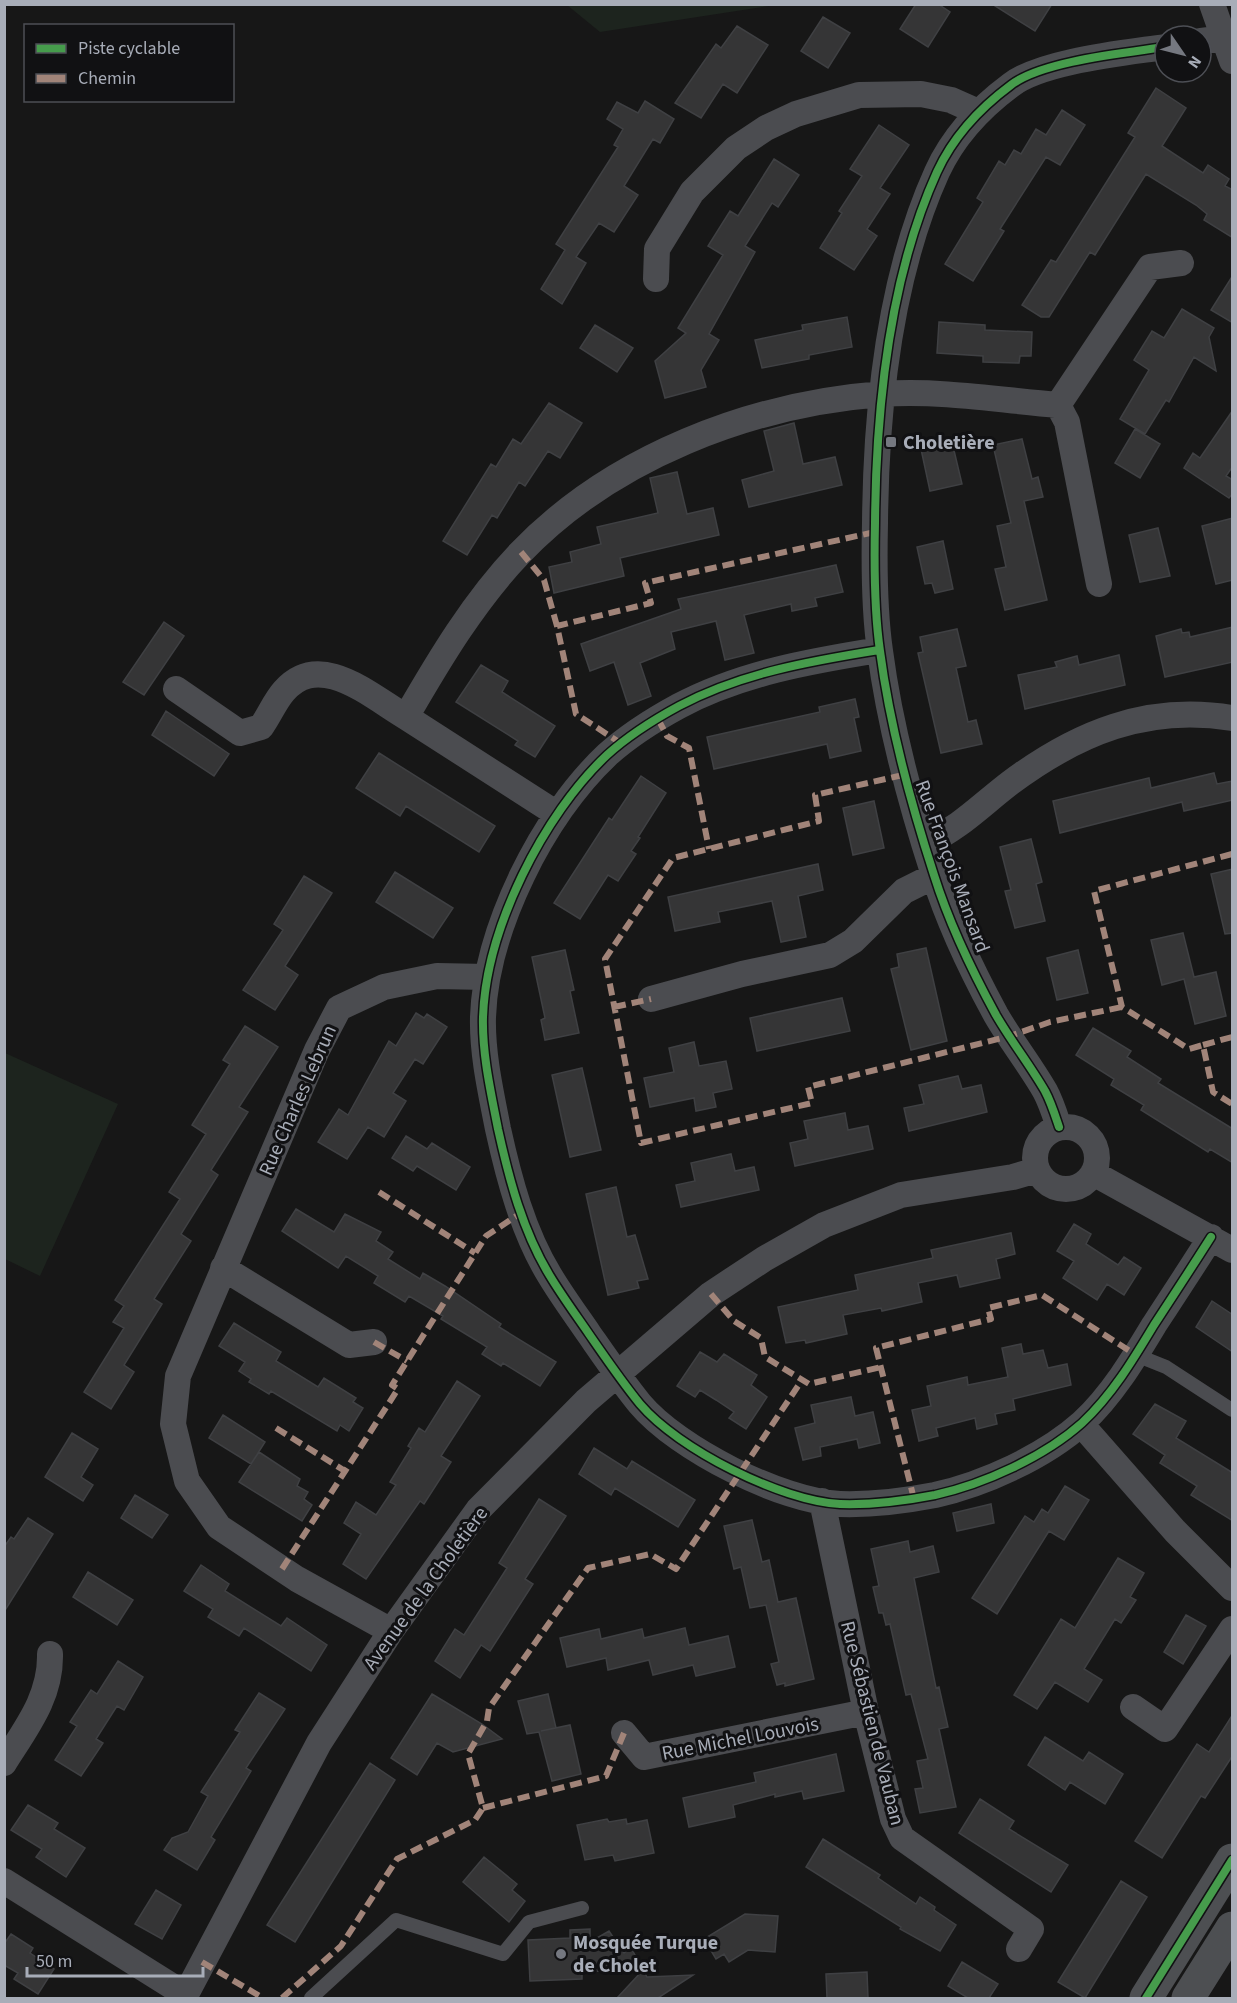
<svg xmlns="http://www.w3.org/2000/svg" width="1237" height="2003" font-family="'Source Sans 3',sans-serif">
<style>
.grass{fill:#1d241e}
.building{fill:#353536;stroke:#3f4043;stroke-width:1.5}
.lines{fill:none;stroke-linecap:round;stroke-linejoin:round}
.service{stroke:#4b4c50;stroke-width:14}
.minor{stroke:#4b4c50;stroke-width:26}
.primary{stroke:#4d4f52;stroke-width:33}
.quiet{stroke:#a18479;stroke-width:6;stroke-dasharray:12 6;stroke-linecap:butt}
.cycleway-casing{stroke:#111113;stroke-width:11}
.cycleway{stroke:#469c4c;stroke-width:8}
.poi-dot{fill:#757880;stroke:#111113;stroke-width:2}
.labels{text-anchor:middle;stroke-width:6;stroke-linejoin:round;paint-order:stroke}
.poi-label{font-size:20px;font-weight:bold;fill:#a8adb8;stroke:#111113;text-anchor:start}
.street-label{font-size:20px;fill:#a8adb8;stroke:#111113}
</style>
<rect width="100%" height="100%" fill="#171717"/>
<!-- grass -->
<path class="grass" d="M567,5H775L600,32Z
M5,1053L118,1104L40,1276L5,1259Z"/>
<!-- building -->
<path class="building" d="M916,4H938L950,12L928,47L900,29Z
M992,4H1052L1035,31Z
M823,17L850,33L828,68L801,51Z
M737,26L768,45L737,93L723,84L701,118L675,103L716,44L721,48Z
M1156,88L1186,108L1162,146L1203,173L1208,165L1229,179L1225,186L1233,190V238L1204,220L1207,214L1196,205L1146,174L1095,255L1090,252L1049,317H1041L1022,305L1051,260L1056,262L1135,137L1128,133Z
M645,101L674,119L660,143L653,139L624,186L638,195L614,232L599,223L576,257L586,263L562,304L541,289L565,250L556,244L618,147L614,145L623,129L607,119L617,102L638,113Z
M1062,110L1085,125L1060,165L1046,157L1000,229L1004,231L973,281L945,264L983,202L977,198L999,161L1005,165L1014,150L1021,154L1036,129L1046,135Z
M879,125L909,145L880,188L890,194L867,229L877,236L854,270L820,248L842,213L839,211L862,176L850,169Z
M774,159L799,175L778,207L772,203L745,246L755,252L709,334L719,340L701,370L706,387L665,398L655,361L686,333L678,328L723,255L708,246L730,211L738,216Z
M1233,275V323L1211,310Z
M1182,309L1214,328L1209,337L1216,371L1194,357L1169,402L1166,400L1145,434L1120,419L1149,370L1134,360L1152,331L1164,338Z
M847,317L852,347L809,355V359L762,368L755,340L803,330L802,325Z
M939,322L985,325V330L1032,332L1031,356H1020L1019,363L983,362V356L937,353Z
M595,325L633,348L617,372L580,348Z
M549,403L582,423L560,458L548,451L525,486L519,482L497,518L492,515L467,555L443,541L491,464L496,467L513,439L521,444Z
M1233,410V466L1226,476L1233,480V493L1229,498L1184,468L1193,453L1200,458Z
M794,423L803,464L835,457L842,485L749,507L742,480L774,471L764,431Z
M1135,429L1160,444L1140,478L1115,463Z
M1022,439L1032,479L1038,477L1043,497L1024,501L1047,600L1005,610L995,569L1006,567L997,526L1011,523L993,445Z
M952,442L962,484L930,491L921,449Z
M677,472L687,514L713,508L719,535L620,558L624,576L554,593L549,567L572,562L570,552L601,544L597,527L658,513L650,478Z
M1233,518V580L1216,584L1202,526Z
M1158,528L1170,576L1140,582L1129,535Z
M943,541L953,589L935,593L932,583L925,584L917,547Z
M836,565L843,592L815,598L817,606L792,611L791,604L744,615L754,653L725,660L716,621L671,632L675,649L640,663L651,696L628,705L614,662L590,671L581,644L681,609L678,599Z
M164,622L184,636L144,695L123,682Z
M1233,627V662L1165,677L1156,636L1181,629L1182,633L1189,632L1190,637Z
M957,629L966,666L956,668L968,722L976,720L982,744L941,753L918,653L923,652L920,637Z
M1119,655L1125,685L1025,709L1018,675L1057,667L1055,662L1077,656L1079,665Z
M481,665L508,681L502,692L555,726L535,757L515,745L518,741L456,702Z
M855,699L859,717L854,718L861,751L830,758L827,744L714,769L707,737L820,712L819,707Z
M166,711L229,754L214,776L152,735Z
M379,753L495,826L479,852L406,806L400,816L356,788Z
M1214,773L1217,784L1233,781V800L1184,811L1182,802L1060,833L1053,801L1149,778L1151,788Z
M641,776L666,793L638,837L640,838L631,851L636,854L618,881L608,875L580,919L554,903L609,818L612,820Z
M874,801L884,848L853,855L843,808Z
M1031,839L1042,882L1036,884L1045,921L1015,928L1005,891L1011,890L1000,847Z
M818,864L823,890L798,896L806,937L781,942L772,901L718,912L720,922L675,931L668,897Z
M1233,869V933L1225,934L1211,874Z
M395,872L453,908L433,938L376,902Z
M304,876L332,893L285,966L298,975L275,1010L243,990L283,930L274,924Z
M1183,933L1194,977L1216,972L1226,1016L1195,1024L1184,979L1162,985L1151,940Z
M926,948L947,1041L911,1050L891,969L899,967L897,954Z
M565,950L574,990L570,991L579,1033L545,1040L541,1020L545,1018L532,957Z
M1078,950L1088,993L1057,1000L1047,958Z
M842,998L850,1031L757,1051L750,1018Z
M416,1013L424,1018L427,1014L447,1027L423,1064L415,1059L393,1093L406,1101L384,1137L368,1127L347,1159L318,1142L339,1109L348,1115L389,1041L396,1046Z
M245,1026L278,1047L239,1107L248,1112L211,1170L218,1175L181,1234L191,1241L154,1299L162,1304L124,1365L134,1372L111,1409L84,1392L124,1328L113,1322L124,1306L115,1300L180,1199L169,1192L206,1134L192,1125L230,1064L223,1060Z
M1093,1028L1131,1051L1127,1057L1161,1079L1158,1083L1233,1129V1163L1210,1149L1208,1152L1141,1110L1144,1105L1111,1085L1114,1079L1076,1055Z
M694,1042L699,1066L726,1061L732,1089L713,1093L716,1107L696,1111L694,1098L650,1107L644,1078L674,1072L669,1048Z
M582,1068L601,1150L570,1157L552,1075Z
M958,1076L962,1089L981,1085L987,1112L909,1131L904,1108L924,1104L919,1085Z
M845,1113L848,1130L868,1126L873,1149L795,1166L790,1143L808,1139L804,1121Z
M406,1136L427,1149L432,1143L470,1167L456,1190L417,1166L413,1171L392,1158Z
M731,1154L735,1171L754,1167L759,1190L681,1207L676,1185L695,1181L691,1163Z
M616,1187L627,1237L635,1235L648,1279L637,1281L639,1288L608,1295L586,1194Z
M296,1209L334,1232L345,1214L381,1232L376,1241L393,1252L388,1259L420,1279L423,1273L445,1286L501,1324L499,1327L556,1362L540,1386L503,1363L501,1366L482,1354L487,1347L441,1319L443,1316L409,1296L405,1302L374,1283L378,1276L346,1256L338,1268L282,1231Z
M1074,1224L1091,1234L1086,1244L1118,1265L1124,1257L1141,1268L1124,1295L1107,1284L1097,1300L1063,1278L1074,1261L1057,1251Z
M1011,1233L1015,1254L996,1259L1000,1278L960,1287L957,1275L918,1283L922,1302L882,1311L881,1308L843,1315L847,1334L806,1343L805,1340L786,1343L778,1307L858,1290L855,1275L933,1258L931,1250Z
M1212,1301L1233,1315V1352L1196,1327Z
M234,1323L281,1352L276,1361L318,1387L324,1378L356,1398L353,1402L363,1408L349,1431L340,1425L337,1431L271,1391L269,1394L249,1382L251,1379L239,1371L245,1362L219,1346Z
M1021,1344L1023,1354L1043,1350L1048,1368L1067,1364L1071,1385L1013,1399L1015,1410L995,1414L997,1424L977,1429L975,1418L936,1428L938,1436L919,1441L912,1410L931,1406L927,1386L967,1377L968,1385L1008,1377L1002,1348Z
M700,1352L717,1362L724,1354L757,1375L751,1385L767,1397L746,1429L729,1418L734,1412L716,1400L700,1390L695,1397L677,1386Z
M457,1381L480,1396L441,1456L451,1462L424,1504L420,1501L366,1579L343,1564L361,1534L344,1523L356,1502L376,1515L396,1485L390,1482L411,1448L408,1446L419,1428L425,1432Z
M851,1397L855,1416L873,1412L880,1443L859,1448L857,1439L820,1447L821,1456L803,1460L795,1428L815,1423L811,1405Z
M1155,1404L1186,1421L1176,1438L1233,1473V1521L1191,1495L1197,1486L1160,1463L1165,1455L1133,1434Z
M223,1415L265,1442L251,1464L209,1438Z
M72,1433L98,1449L81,1477L93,1485L83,1501L45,1477Z
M594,1448L627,1469L632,1461L695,1500L678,1527L615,1488L611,1495L579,1474Z
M259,1452L300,1479L297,1486L308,1492L304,1499L312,1505L302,1521L239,1482Z
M1065,1486L1089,1500L1064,1540L1049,1531L997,1614L972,1598L1025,1516L1034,1522L1042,1509L1048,1513Z
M135,1495L168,1515L152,1538L121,1518Z
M539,1499L566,1516L525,1579L533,1584L490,1651L481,1645L460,1678L435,1661L455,1629L464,1635L507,1568L499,1563Z
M991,1504L994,1523L957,1531L953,1513Z
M28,1518L53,1534L4,1612V1547L11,1537L14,1539Z
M752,1520L762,1562L769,1560L778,1602L796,1598L814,1679L785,1686V1683L777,1685L771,1664L779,1662L766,1605L750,1608L741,1567L734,1569L724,1526Z
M908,1541L910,1552L933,1546L939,1572L914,1578L936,1688L939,1687L948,1727L939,1729L956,1807L920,1813L915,1789L923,1788L917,1761L928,1759L911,1694L906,1695L890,1624L886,1625L883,1613H879L873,1587L879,1586L871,1549Z
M1118,1558L1144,1573L1130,1597L1136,1600L1121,1623L1115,1619L1084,1669L1102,1680L1088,1702L1055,1682L1037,1709L1014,1695L1061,1619L1075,1628Z
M201,1565L229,1584L225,1591L281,1626L287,1618L327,1645L311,1671L244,1628L239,1636L208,1617L213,1609L184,1591Z
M88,1572L133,1600L117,1625L73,1597Z
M1186,1615L1206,1626L1183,1664L1164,1652Z
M685,1628L689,1645L728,1636L735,1667L696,1676L693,1665L653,1675L649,1660L608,1670L606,1658L567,1667L560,1638L599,1629L601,1639L642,1629L644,1638Z
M118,1661L143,1677L124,1710L117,1706L96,1739L103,1743L81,1776L55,1760L77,1726L70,1722L91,1690L97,1694Z
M259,1693L285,1709L246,1768L251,1771L211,1837L215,1840L197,1870L164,1850L172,1838L188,1832L208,1796L201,1792L240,1732L235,1730Z
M432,1694L482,1724L502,1739L453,1752L437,1743L417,1775L391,1758Z
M548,1694L556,1728L541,1731L570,1725L581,1774L552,1781L539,1732L527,1734L518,1701Z
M1233,1714V1755L1205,1798L1201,1796L1162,1858L1135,1841L1197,1744L1209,1752Z
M1045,1737L1083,1761L1089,1752L1123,1774L1105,1804L1070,1782L1065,1790L1028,1765Z
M836,1754L844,1791L804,1799L802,1791L775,1797V1794L733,1805L735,1817L689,1827L683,1798L756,1782L754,1773Z
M370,1763L395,1780L295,1942L267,1925Z
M980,1799L1014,1821L1009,1829L1068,1865L1051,1892L959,1833Z
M28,1805L58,1823L54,1829L85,1848L66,1877L36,1857L42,1849L11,1830Z
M607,1819L609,1822L626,1819L627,1824L647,1820L654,1853L615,1861L613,1855L585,1860L577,1825Z
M823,1839L880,1875L878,1878L916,1904L920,1897L935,1907L934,1910L956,1925L940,1951L900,1929L901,1927L806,1867Z
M484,1857L517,1884L512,1890L525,1901L509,1922L463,1882Z
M1121,1881L1147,1897L1085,1998L1058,1982Z
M156,1890L181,1905L162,1939L135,1924Z
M745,1914L778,1916L775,1952L748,1950L729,1962L724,1954L716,1959L704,1939Z
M590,1929V1942L609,1931L624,1953L631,1948L643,1969L582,1972V1979L530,1981L528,1940L570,1938V1930Z
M11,1934L33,1948L30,1953L54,1969L38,1994L14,1979L18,1973L4,1965V1944Z
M962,1962L998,1984L989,1998H968L948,1986Z
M643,1970L647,1977L693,1975L658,1998H617Z
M867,1972L868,1998H827L826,1974Z"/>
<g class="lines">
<!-- service -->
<path class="service" d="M1136,1355L1166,1367L1232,1410
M311,1998L396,1920L503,1954L529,1922L582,1908"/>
<!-- minor -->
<path class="minor" d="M1212,4L1232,61
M1201,41L1225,38
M656,279L657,249L692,192L736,148L766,128L796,114L859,95L921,94L951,100L978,112
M1058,405L1067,422L1099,584
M879,650C811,661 741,673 679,706C655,719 628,736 607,755C543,815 486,929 483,1017C482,1054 491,1093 498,1129C509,1179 523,1232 550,1276C562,1296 576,1315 589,1334C605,1357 622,1382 640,1404C678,1449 781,1501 840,1504C871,1505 904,1501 935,1495C984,1484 1044,1457 1082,1423C1112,1395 1133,1360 1154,1325C1173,1296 1192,1267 1211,1237
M176,689L240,733L261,727C269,716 275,701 284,691C320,650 369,695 406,717
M557,814L406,717C439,660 474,601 520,553C612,457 751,404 882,394C940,390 1000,400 1058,405L1150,267L1181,263
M925,844C961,827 980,806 1010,783C1077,733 1147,704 1232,718
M651,999L742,974L830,955L853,941L904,891L934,876
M1035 1158a31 31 0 1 1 62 0a31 31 0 1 1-62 0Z
M1059,1127C1055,1115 1051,1102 1045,1091C1030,1065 1011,1041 996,1015C972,971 949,923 934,875C910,801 890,728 880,651C874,609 874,566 875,523C876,408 889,278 937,172C953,137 980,108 1011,85C1042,61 1125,53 1165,47
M1093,1173L1232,1250
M223,1268L349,1345L374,1342
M1081,1424L1175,1531L1232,1588
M822,1501L866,1712L893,1819L902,1838L1031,1929L1019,1949
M391,1631L297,1579L219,1527L187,1481L173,1424L178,1376L317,1050L339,1008L384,987L437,976L487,977
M1133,1707L1165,1729L1232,1629
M624,1733L644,1757L866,1712
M4,1763C26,1728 51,1697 50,1654
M4,1881L186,1995
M184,1998L319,1743L391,1631L478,1510L586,1401L711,1294L764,1259L824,1225L901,1195L1013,1177L1037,1170"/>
<!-- primary -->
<path class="primary" d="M1146,1998L1232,1860
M1188,1998L1232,1928"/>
<!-- quiet -->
<path class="quiet" d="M521,552L544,580L557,626
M658,719L667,736L689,748L709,849
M622,744L576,714L557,626L651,603L645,583L875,532
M903,775L815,795L819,821L673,858L605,959L641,1143L812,1103L808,1087L1010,1036L1050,1022L1122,1007
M1232,854L1094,891L1122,1007L1189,1049L1203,1045L1213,1092L1232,1104
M614,1007L651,999
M1203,1045L1232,1037
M379,1192L475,1253
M711,1294L734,1321L761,1338L765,1357L809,1384L881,1367
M374,1342L407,1361
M276,1428L345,1471
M914,1499L876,1348L991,1319L988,1308L1042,1295L1136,1355
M282,1569L398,1389L392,1385L486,1236L521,1213
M483,1808L606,1776L624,1733
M202,1962L263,1998
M282,1998L341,1946L397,1859L475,1820L483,1808L468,1754L487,1721L489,1708L588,1568L650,1554L676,1569L802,1380"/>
<defs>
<path id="cycleway" d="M879,650C811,661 741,673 679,706C655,719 628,736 607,755C543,815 486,929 483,1017C482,1054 491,1093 498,1129C509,1179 523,1232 550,1276C562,1296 576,1315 589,1334C605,1357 622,1382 640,1404C678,1449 781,1501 840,1504C871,1505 904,1501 935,1495C984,1484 1044,1457 1082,1423C1112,1395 1133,1360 1154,1325C1173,1296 1192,1267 1211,1237
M1059,1127C1055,1115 1051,1102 1045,1091C1030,1065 1011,1041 996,1015C972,971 949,923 934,875C910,801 890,728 880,651C874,609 874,566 875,523C876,408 889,278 937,172C953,137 980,108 1011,85C1042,61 1125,53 1165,47
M1146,1998L1232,1860"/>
</defs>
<!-- cycleway casing -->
<use href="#cycleway" class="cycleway-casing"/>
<!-- cycleway -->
<use href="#cycleway" class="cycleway"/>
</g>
<!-- markers -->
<g class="poi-dot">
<rect x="885" y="436" width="12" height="12" rx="3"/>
<circle cx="561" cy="1954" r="6"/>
</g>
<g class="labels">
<!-- poi labels -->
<g class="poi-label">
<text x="903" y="449">Choletière</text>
<text x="573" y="1949">Mosquée Turque<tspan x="573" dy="23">de Cholet</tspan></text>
</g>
<!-- street labels -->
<g class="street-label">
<text transform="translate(953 866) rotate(70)" y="7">Rue François Mansard</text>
<text transform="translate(297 1100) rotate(-66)" y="7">Rue Charles Lebrun</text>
<text transform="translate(425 1588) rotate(-54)" y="7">Avenue de la Choletière</text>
<text transform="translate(873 1723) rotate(76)" y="7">Rue Sébastien de Vauban</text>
<text transform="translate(740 1738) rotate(-11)" y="7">Rue Michel Louvois</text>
</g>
</g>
<!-- border -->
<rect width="1237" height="2003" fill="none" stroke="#a8adb8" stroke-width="12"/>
<!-- legend -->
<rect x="24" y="24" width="210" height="78" fill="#111113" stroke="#4d4f55" stroke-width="1.5"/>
<rect x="36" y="44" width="30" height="9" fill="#469c4c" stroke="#4d4f55" stroke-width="1.5"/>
<text x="78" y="54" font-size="18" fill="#a8adb8">Piste cyclable</text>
<rect x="36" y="74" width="30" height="9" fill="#a18479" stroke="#4d4f55" stroke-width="1.5"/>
<text x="78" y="84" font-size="18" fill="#a8adb8">Chemin</text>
<!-- north arrow -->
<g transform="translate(1183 54) rotate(125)"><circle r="28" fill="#111113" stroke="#4d4f55" stroke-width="1.5"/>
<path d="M0-4.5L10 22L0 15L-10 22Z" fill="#757880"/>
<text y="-9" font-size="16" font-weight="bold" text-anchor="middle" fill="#a8adb8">N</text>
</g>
<!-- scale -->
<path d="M27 1967v9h176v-9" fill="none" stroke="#a8adb8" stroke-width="3"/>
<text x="36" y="1967" font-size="18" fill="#a8adb8" stroke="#111113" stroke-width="4.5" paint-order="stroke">50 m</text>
</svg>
